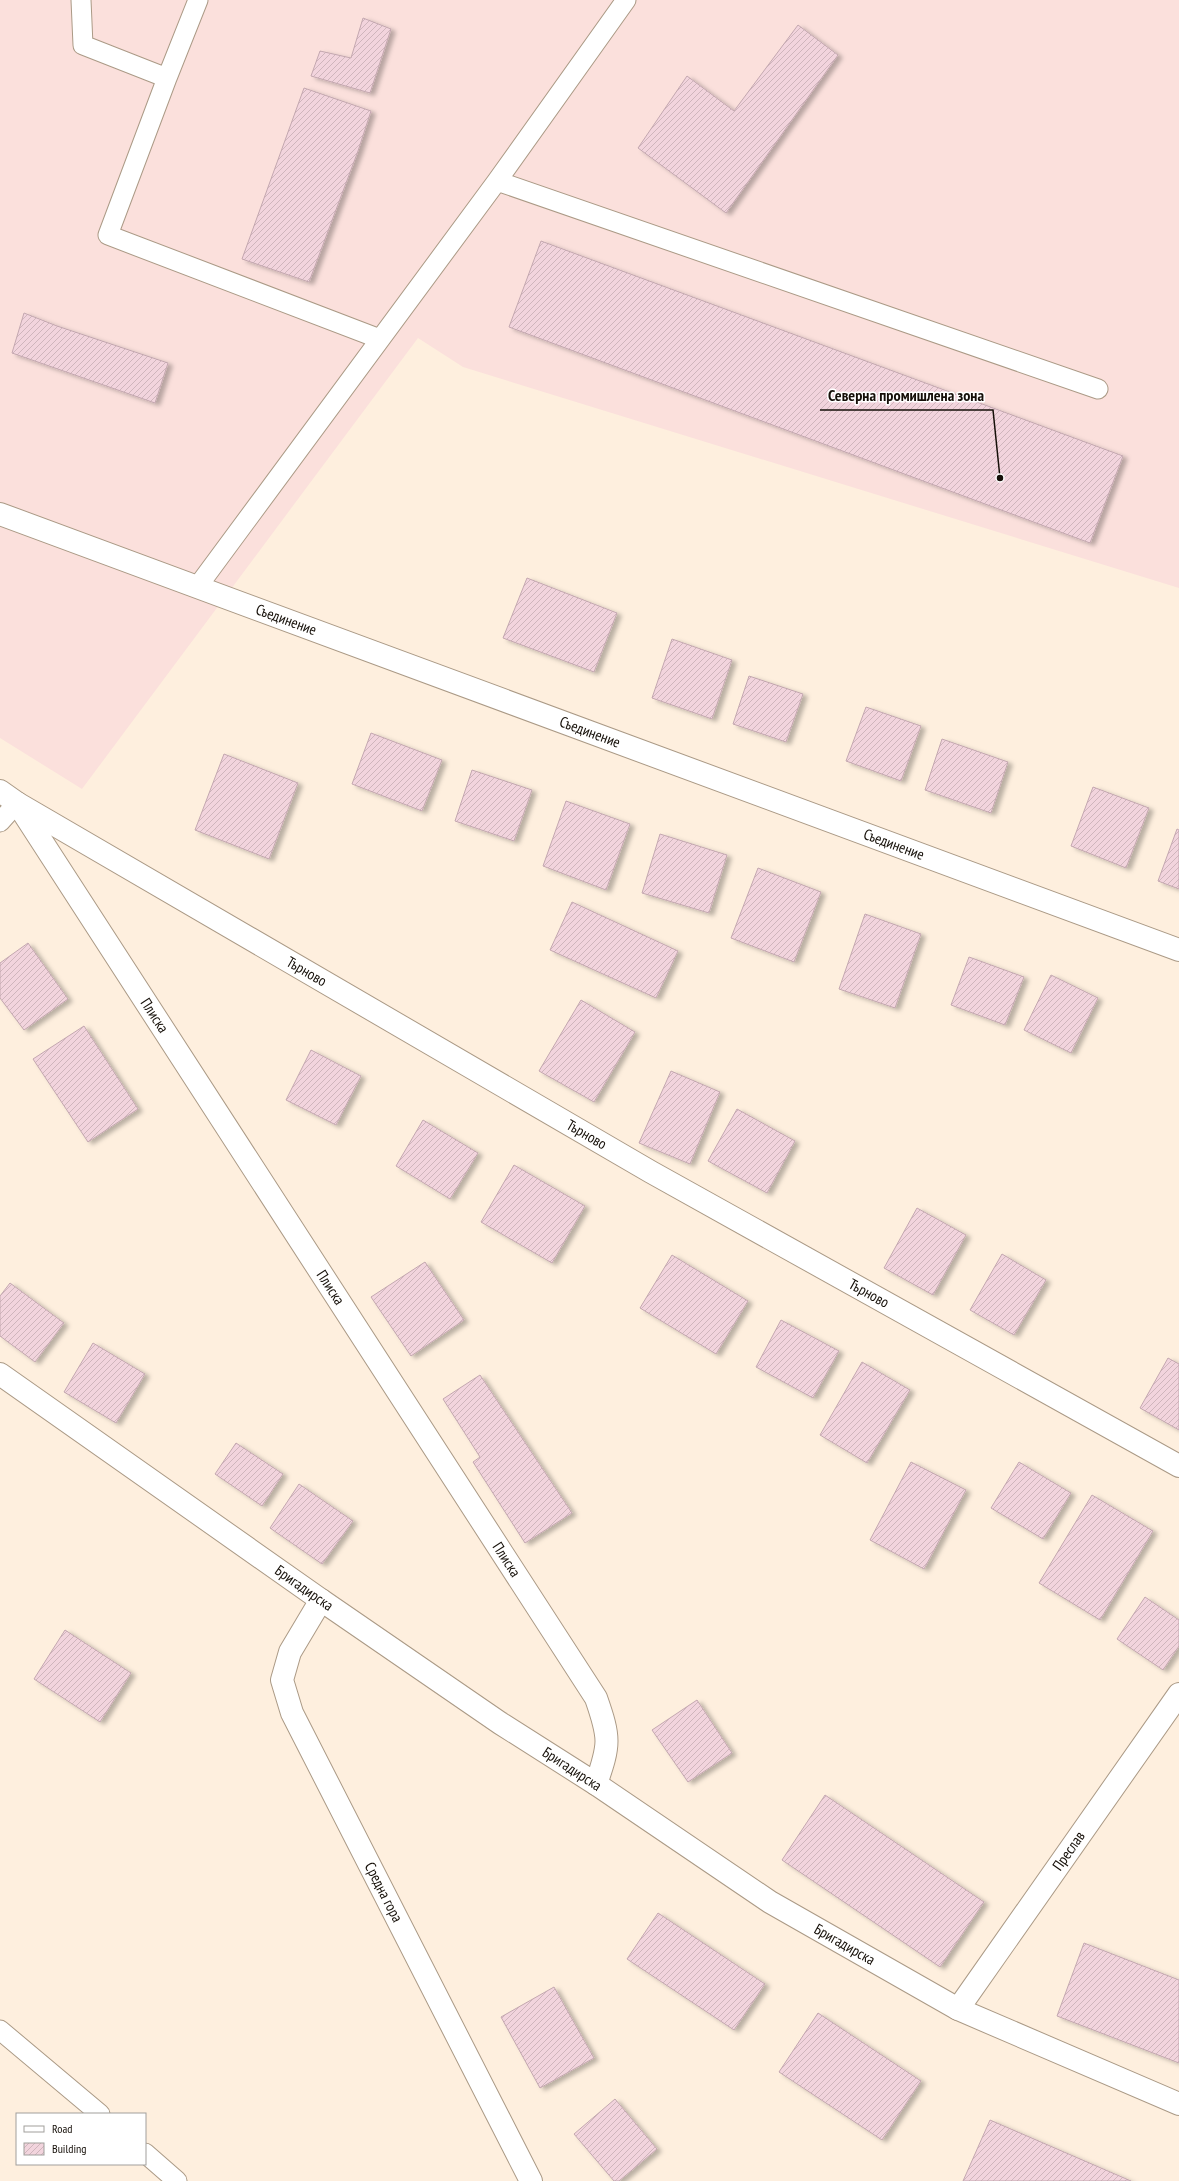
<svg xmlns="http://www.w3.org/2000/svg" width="1179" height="2181" font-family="'PT Sans Narrow',sans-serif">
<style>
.industrial{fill:#fbe0dc}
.building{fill:url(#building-hatch);stroke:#c3a7af;filter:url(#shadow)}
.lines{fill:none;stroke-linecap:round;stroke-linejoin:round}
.service-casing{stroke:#ab9a86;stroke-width:21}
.minor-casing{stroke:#ab9a86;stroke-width:24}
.tertiary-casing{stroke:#ab9a86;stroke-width:24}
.service{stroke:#fff;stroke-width:19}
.minor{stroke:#fff;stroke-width:22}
.tertiary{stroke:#fff;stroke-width:22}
.labels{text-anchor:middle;stroke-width:3;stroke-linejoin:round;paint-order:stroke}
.street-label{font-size:15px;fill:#150f08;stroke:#fff}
.leader{fill:none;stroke:#150f08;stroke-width:1.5}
.callout-dot{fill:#150f08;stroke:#fff;stroke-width:1.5}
.callout-label{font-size:16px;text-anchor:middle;font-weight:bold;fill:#150f08;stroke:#fff;stroke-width:3;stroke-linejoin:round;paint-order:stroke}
</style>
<defs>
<pattern id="building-hatch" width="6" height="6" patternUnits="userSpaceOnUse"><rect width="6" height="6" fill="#f2d4dd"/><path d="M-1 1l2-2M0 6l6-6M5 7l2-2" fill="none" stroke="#cfb5bc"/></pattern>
<filter id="shadow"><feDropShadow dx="4.5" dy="2.5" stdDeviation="2" flood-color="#0004"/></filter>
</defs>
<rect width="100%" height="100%" fill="#feefde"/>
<!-- industrial -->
<path class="industrial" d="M0,0H1179V588L463,367L418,338L82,789L0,738Z"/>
<!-- building -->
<path class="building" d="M363,18L391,29L370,93L311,76L320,51L351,58Z
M798,25L838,55L726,213L638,148L687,76L734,111Z
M304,88L371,111L358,151L309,282L242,259Z
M541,241L1123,456L1090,543L509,327Z
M24,313L57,326L168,363L155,403L12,353Z
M527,578L617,613L594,672L503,638Z
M672,639L732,660L712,719L652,698Z
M749,676L803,694L786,742L733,724Z
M866,707L921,726L901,781L846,761Z
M371,733L442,760L422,811L352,784Z
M942,739L1008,762L991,813L925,790Z
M224,754L298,783L269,859L195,830Z
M472,770L532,790L514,841L455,821Z
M1093,787L1149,808L1126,868L1071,846Z
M566,801L630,824L606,890L543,866Z
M1177,829L1179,830V889L1158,881Z
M660,834L727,855L709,913L642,893Z
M758,868L821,892L794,962L731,938Z
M572,902L678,951L656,998L550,950Z
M865,914L921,934L895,1008L839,989Z
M28,943L68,999L24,1030L0,998V963Z
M969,957L1024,977L1005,1025L951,1005Z
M1051,975L1098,998L1071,1053L1024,1030Z
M581,1000L635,1032L594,1102L539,1071Z
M84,1026L138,1109L88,1142L33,1059Z
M311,1050L361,1076L336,1125L286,1100Z
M671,1071L720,1092L690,1164L639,1143Z
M737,1109L795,1141L767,1193L708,1161Z
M423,1120L478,1153L450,1199L396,1166Z
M514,1165L585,1206L552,1263L481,1222Z
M917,1208L966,1235L933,1295L884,1268Z
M1002,1254L1046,1280L1014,1335L970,1310Z
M672,1255L748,1301L716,1354L640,1308Z
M425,1262L464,1320L411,1356L371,1297Z
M10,1283L64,1323L35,1362L0,1336V1296Z
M781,1320L839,1351L813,1398L756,1367Z
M93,1343L145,1374L116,1423L64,1392Z
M1168,1358L1179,1364V1430L1140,1408Z
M862,1362L910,1390L867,1463L820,1435Z
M480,1375L572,1513L525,1543L473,1462L480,1457L443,1399Z
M236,1443L283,1474L262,1506L215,1474Z
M911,1462L966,1490L924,1569L870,1540Z
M1019,1462L1071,1493L1043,1539L991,1508Z
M299,1484L353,1521L322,1564L270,1528Z
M1092,1495L1153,1531L1100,1620L1039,1583Z
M1145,1597L1179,1620V1646L1163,1670L1117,1639Z
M65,1630L131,1673L100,1722L34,1679Z
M697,1700L732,1753L688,1782L652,1730Z
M825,1795L984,1902L940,1967L782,1860Z
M658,1913L765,1984L734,2030L627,1959Z
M1084,1943L1179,1980V2063L1057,2016Z
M554,1987L594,2058L540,2088L501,2017Z
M818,2013L921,2081L882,2140L779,2072Z
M615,2099L657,2149L619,2181H614L574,2134Z
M990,2120L1131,2181H963Z"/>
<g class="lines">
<defs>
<path id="service" d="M81,0L83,45L167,78L108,235L380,339
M167,78L198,0
M497,181L1098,389
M198,586L497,181L626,0
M0,822L17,803
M0,2030L100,2114
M145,2153L177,2181"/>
<g id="minor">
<path id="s1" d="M17,803L651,1172L1179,1466"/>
<path d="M0,1374L321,1600"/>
<path id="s2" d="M596,1784L770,1902L958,2009L1179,2104"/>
<path id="s3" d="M958,2009L1179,1694"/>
</g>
<g id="tertiary">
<path id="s4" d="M0,514L1179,950"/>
<path id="s5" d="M0,791L17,803L596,1698C610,1738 610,1744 596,1784L500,1723L321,1600L290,1652L282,1680L292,1713L531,2181"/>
</g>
</defs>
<!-- service casing -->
<use href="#service" class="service-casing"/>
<!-- minor casing -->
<use href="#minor" class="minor-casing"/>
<!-- tertiary casing -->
<use href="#tertiary" class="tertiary-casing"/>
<!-- service -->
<use href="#service" class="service"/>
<!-- minor -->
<use href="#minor" class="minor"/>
<!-- tertiary -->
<use href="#tertiary" class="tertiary"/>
</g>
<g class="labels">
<!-- street labels -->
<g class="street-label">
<text dy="5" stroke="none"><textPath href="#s4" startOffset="305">Съединение</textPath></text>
<text dy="5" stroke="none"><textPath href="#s4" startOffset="629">Съединение</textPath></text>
<text dy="5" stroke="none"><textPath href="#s4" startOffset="953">Съединение</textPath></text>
<text dy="5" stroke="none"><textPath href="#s1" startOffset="335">Търново</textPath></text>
<text dy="5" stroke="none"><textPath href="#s5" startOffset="274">Плиска</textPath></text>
<text dy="5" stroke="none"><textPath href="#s1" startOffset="659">Търново</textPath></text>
<text dy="5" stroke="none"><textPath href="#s5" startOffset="598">Плиска</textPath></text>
<text dy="5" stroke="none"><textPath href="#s1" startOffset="983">Търново</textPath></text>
<text dy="5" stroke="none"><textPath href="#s5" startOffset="922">Плиска</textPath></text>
<text transform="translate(304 1588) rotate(35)" y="5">Бригадирска</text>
<text transform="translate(572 1769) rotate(33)" y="5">Бригадирска</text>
<text dy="5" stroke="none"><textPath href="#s3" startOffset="193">Преслав</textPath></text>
<text dy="5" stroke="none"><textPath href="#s5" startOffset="1832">Средна гора</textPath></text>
<text dy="5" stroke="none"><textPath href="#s2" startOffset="296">Бригадирска</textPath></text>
</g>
</g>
<!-- callouts -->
<path class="leader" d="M1000 478L993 410H820"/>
<circle class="callout-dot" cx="1000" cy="478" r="4"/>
<g class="callout-label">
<text x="906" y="401">Северна промишлена зона</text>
</g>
<!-- legend -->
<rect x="16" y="2113" width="130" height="52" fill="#ffffff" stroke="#a19f9c"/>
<rect x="24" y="2126" width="20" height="6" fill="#ffffff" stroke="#a19f9c"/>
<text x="52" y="2133" font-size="12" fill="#150f08">Road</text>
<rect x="24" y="2143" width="20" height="12" fill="url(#building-hatch)" stroke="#a19f9c"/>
<text x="52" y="2153" font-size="12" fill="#150f08">Building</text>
</svg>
